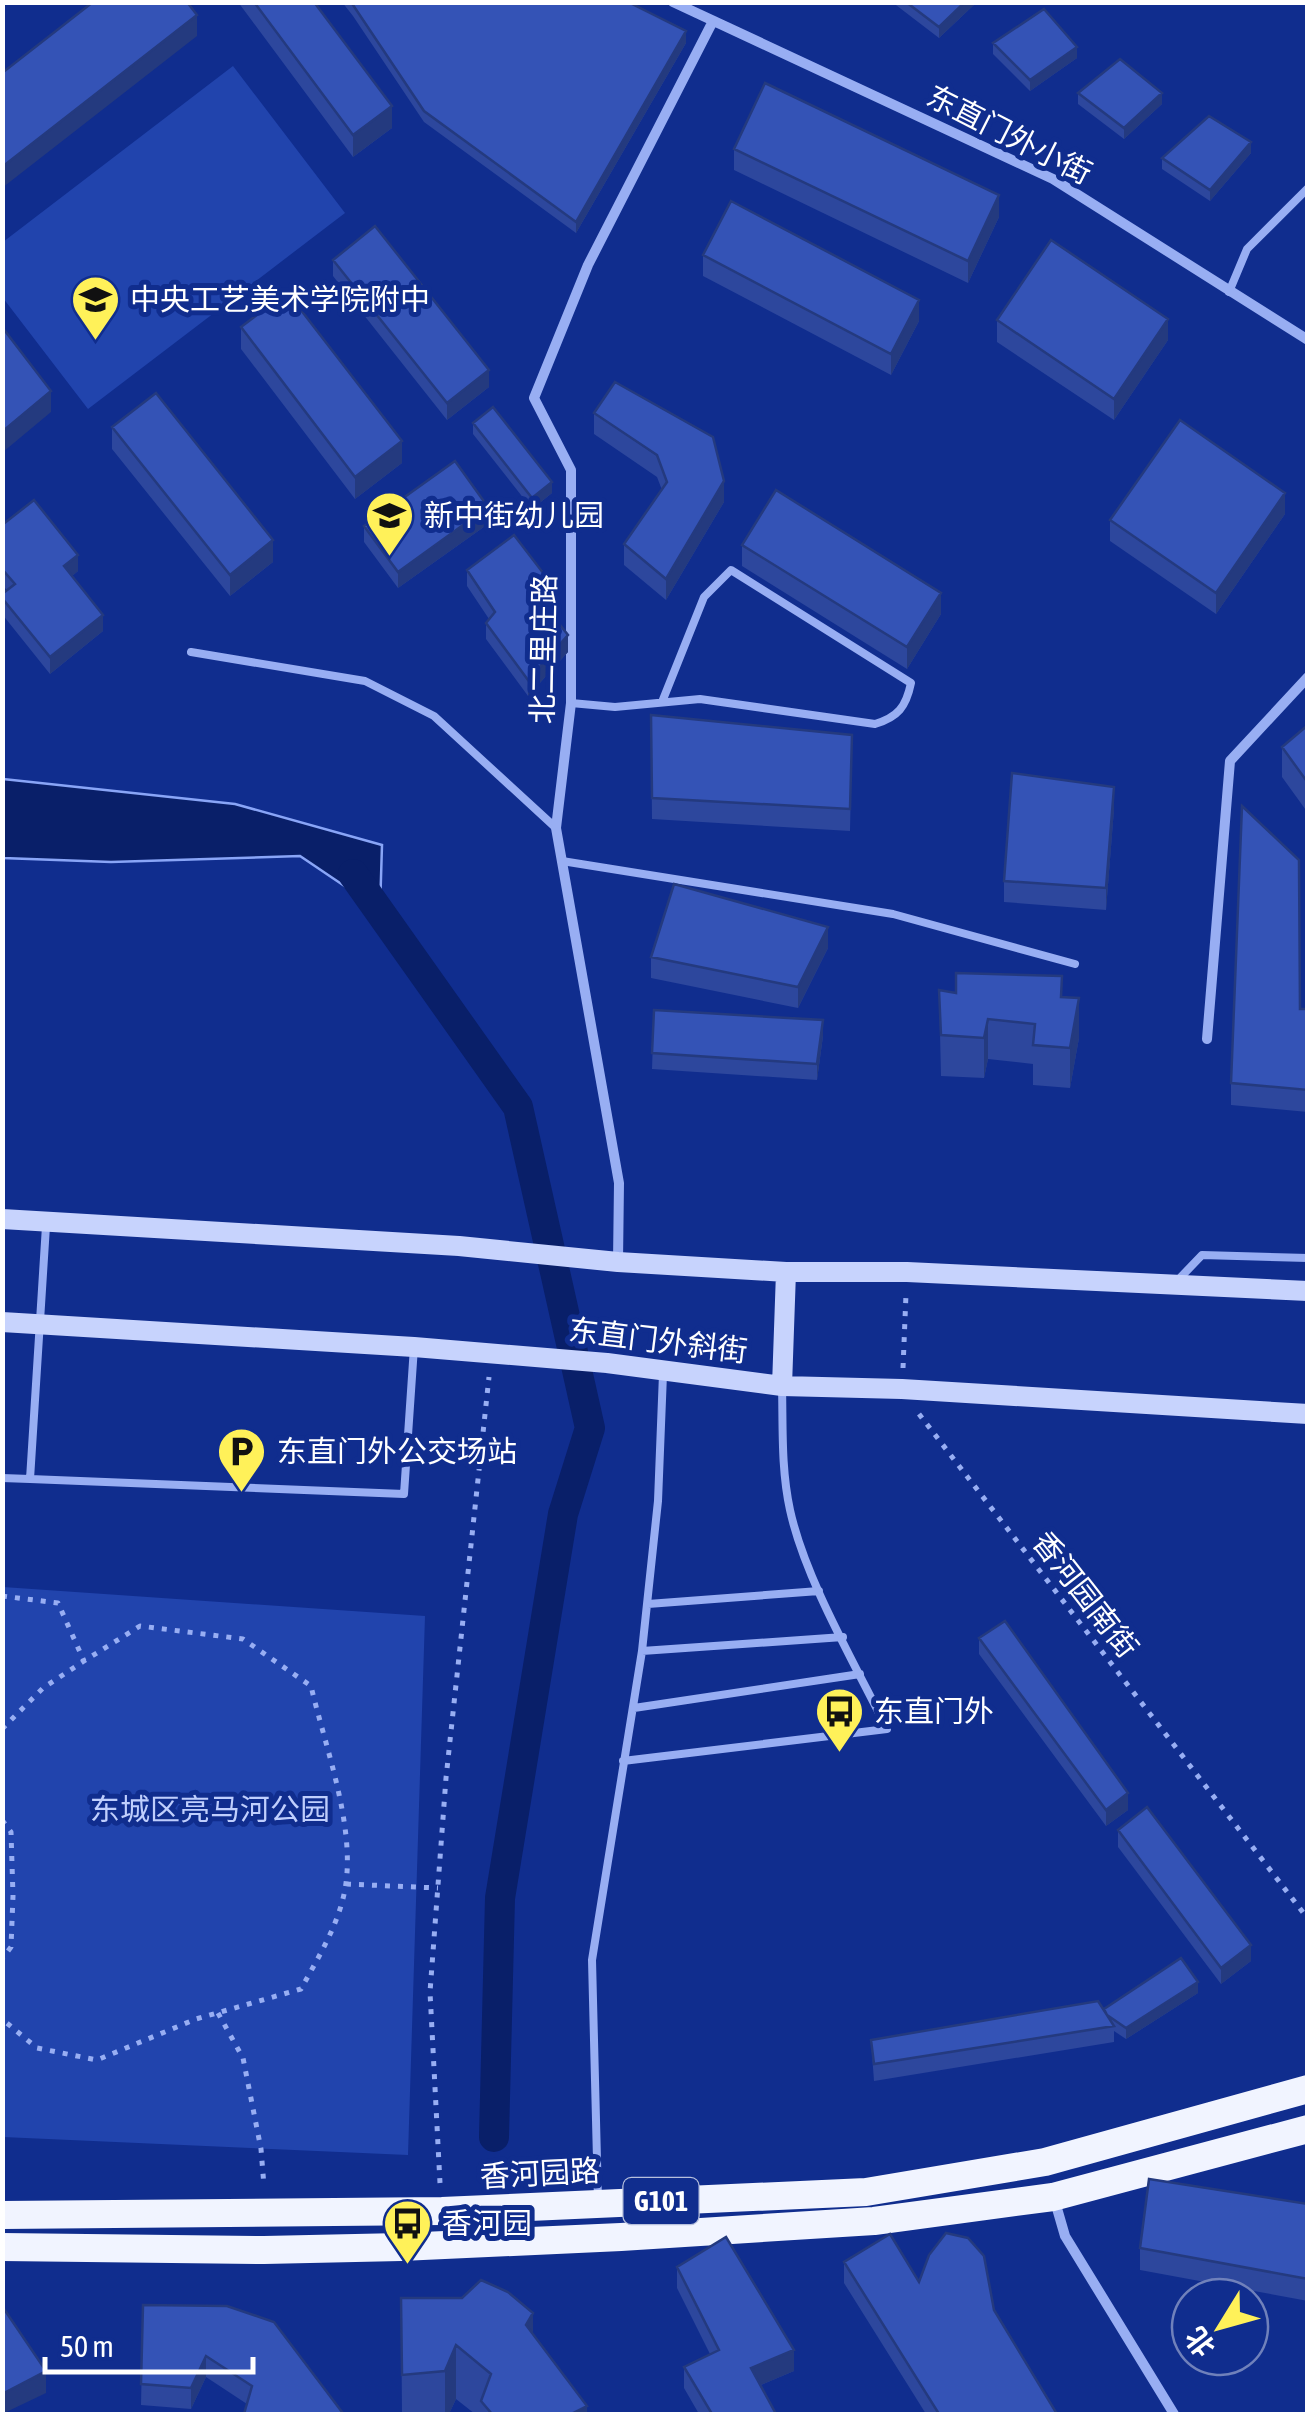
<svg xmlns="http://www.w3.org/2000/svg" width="1310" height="2417" font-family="'Asap Condensed','Noto Sans SC',sans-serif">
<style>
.green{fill:#2144ad}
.water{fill:#091f69;stroke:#89a5f7;stroke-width:2.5}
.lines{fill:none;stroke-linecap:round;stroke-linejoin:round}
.canal{stroke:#091f69;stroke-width:30}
.path{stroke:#98aef3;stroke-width:5;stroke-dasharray:5 8;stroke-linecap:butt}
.service{stroke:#98aef3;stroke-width:8}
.minor{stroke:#98aef3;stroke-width:10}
.secondary{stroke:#c7d3fd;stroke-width:20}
.trunk{stroke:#f1f4ff;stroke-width:28}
.wall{fill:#2d479d}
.shaded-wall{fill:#243a7f}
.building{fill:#3453b6;stroke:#243a7f;stroke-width:2.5}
.labels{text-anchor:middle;stroke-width:10;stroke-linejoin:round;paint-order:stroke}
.shield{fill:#102d8e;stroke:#b7c0dd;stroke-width:2.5}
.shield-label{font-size:28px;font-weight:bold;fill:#fff}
.street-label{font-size:30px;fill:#fff;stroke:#102d8e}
.poi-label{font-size:30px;fill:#fff;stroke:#102d8e;text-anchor:start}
.park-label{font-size:30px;fill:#bfcefd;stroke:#102d8e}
</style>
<rect width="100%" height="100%" fill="#102d8e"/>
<!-- green -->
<path class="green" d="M233,66L345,213L88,409L3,298V242Z
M3,1587L425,1616L408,2155L3,2137Z"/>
<!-- water -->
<path class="water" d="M3,779L235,804L382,845L380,910L300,856L111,862L3,858Z"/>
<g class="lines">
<!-- canal -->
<path class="canal" d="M353,874L518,1107L590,1428L563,1514L500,1898L494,2137"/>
<!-- path -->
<path class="path" d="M903,1368L906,1294
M919,1414L1308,1919
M2,1596L58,1603L84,1661L140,1626L243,1639L311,1686C325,1746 354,1822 346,1883C341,1921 319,1956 301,1989L196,2019L97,2060L37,2048L2,2019
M2,1729L43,1688L84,1661
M2,1820L11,1832L13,1896L11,1947L2,1959
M346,1884L438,1888
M218,2013L243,2058L261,2149L264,2186
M440,2183L430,1992L446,1778L489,1377"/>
<!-- service -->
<path class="service" d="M1229,292L1247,249L1308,188
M191,652L365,681L434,716L556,828
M571,703L615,707L700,699L875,724C898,717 906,707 911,683L731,570L704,597L662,702
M562,861L893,914L1075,964
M46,1226L30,1479L404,1494L414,1347
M1178,1280L1202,1255L1308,1258
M2,1478L30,1479
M648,1604L819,1591
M642,1651L843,1637
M634,1708L860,1674
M623,1761L887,1729C855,1664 805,1579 790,1510C781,1469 783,1427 782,1386
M598,2200L592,1960L642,1651L658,1501L663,1374"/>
<!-- minor -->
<path class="minor" d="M673,2L1053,179L1308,340
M1207,1039L1230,761L1308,677
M618,1261L619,1183L556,828L571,703V470L534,398L588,265L713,21
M1054,2198L1065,2236L1174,2414"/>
<!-- secondary -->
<path class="secondary" d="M2,1219L459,1246L618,1262L786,1272H907L1308,1291
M2,1322L414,1347L607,1363L782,1386L902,1389L1308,1414
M782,1386L786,1272"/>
<!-- trunk -->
<path class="trunk" d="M2,2215L442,2211L866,2192L1045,2162L1308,2089
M2,2247L264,2250L401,2247L621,2237L874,2221L1053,2197L1308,2129"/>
</g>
<!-- wall -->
<path class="wall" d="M238,2H314L392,128L353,157Z
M342,2H628L686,43L576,233L424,122L353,16Z
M892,2H977L939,38Z
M993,43L1077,58L1030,91L993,54Z
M1078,93L1162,104L1124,139L1078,104Z
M734,149L999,217L968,283L734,170Z
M1251,153L1210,201L1162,169V158Z
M703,255L919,321L891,375L703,276Z
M333,260L489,387L447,420L333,276Z
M997,320L1168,340L1114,420L997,342Z
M241,327L402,463L355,499L241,349Z
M594,413L724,502L666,600L624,565V544L662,490L657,477L594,434Z
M473,423L552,493L532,509L473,434Z
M112,427L273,562L230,596L112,449Z
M1285,514L1216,614L1110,541V520Z
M488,524L398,588L364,542V526Z
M2,525L78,571L72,576L103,631L50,674L2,614V594L7,590L2,585Z
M742,545L941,614L907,669L742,566Z
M467,570L547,594L542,603L568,652L528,696L486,639V623L489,619L467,586Z
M651,715L852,735L850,831L652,819Z
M1308,725V813L1282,777V747Z
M1114,809L1106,910L1004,902V881Z
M828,948L798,1008L651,978V957Z
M939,990L956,993L1062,997L1079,1038L1070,1088L1033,1085V1064L988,1059L984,1078L941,1076Z
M1300,1009H1308V1112L1231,1105V1083Z
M654,1010L823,1036L817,1080L652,1069Z
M979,1638L1128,1810L1106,1826L979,1654Z
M1118,1830L1251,1961L1221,1984L1118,1847Z
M1198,1993L1126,2039L1114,2031V2042L874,2081L871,2040L1104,2009Z
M1308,2204V2301L1140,2270V2248Z
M844,2262L919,2282L994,2310L1057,2414H926L844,2283Z
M677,2267L794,2371L761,2385L776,2414H699L684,2388V2367L710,2354L677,2288Z
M401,2298L533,2334L587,2414H475L456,2399L449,2414H402Z
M143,2305L342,2414L247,2404L206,2377L191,2409L141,2405Z"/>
<!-- shaded-wall -->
<path class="shaded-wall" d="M965,2H977L939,38V27Z
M197,15V36L2,188V167Z
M686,31V43L576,233V222Z
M1077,47V58L1030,91V80Z
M1162,93V104L1124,139V128Z
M392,106V128L353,157V135Z
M1251,142V153L1210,201V190Z
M999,195V217L968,283V261Z
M919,300V321L891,375V354Z
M1168,319V340L1114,420V399Z
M489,370V387L447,420V403Z
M51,391V412L3,452V431Z
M402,441V463L355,499V477Z
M724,481V502L666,600V579Z
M552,482V493L532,509V498Z
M1285,493V514L1216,614V593Z
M488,507V524L398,588V572Z
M273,540V562L230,596V575Z
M78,555V571L64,583V566Z
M547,578V594L537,612V596Z
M941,593V614L907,669V647Z
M103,615V631L50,674V657Z
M568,635V652L528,696V680Z
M1114,787V809L1106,910V888Z
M828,927V948L798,1008V987Z
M1079,998V1038L1070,1088V1048Z
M988,1019V1059L984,1078V1038Z
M823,1020V1036L817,1080V1064Z
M1128,1793V1810L1106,1826V1810Z
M1251,1945V1961L1221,1984V1968Z
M1198,1982V1993L1126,2039V2028Z
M533,2313V2366L526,2325Z
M456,2345V2399L449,2414H445V2371Z
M794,2350V2371L751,2389V2368Z
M206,2356V2377L191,2409V2388Z
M46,2371V2393L2,2414V2394Z
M587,2406V2414H571Z"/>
<!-- building -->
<path class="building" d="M93,2H187L197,15L2,167V73Z
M254,2H314L392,106L353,135Z
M351,2H628L686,31L576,222L424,111Z
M906,2H965L939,27Z
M1044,9L1077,47L1030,80L993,43Z
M1120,59L1162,93L1124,128L1078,93Z
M765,83L999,195L968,261L734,149Z
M1209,116L1251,142L1210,190L1162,158Z
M731,201L919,300L891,354L703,255Z
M375,226L489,370L447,403L333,260Z
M1051,240L1168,319L1114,399L997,320Z
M287,292L402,441L355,477L241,327Z
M2,327L51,391L3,431L2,430Z
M615,382L713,437L724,481L666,579L624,544L667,482L657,455L594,413Z
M156,393L273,540L230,575L112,427Z
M493,407L552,482L532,498L473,423Z
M1180,420L1285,493L1216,593L1110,520Z
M455,461L488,507L398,572L364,526Z
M776,490L941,593L907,647L742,545Z
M34,500L78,555L64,566L103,615L50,657L2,598V594L15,584L2,569V525Z
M514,535L547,578L537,596L568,635L528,680L486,623L495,612L467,570Z
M651,715L852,735L850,809L652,798Z
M1308,725V783L1282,747Z
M1012,773L1114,787L1106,888L1004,881Z
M1242,806L1299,860L1300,1009H1308V1090L1231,1083Z
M674,884L828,927L798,987L651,957Z
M956,973L1062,976L1061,997L1079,998L1070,1048L1033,1045L1035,1024L988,1019L984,1038L941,1035L939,990L956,993Z
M654,1010L823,1020L817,1064L652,1053Z
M1005,1621L1128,1793L1106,1810L979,1638Z
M1147,1807L1251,1945L1221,1968L1118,1830Z
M1181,1958L1198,1982L1126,2028L1107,2015L1104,2009Z
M1098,2001L1114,2026L874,2064L871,2040Z
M1149,2179L1308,2204V2279L1140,2248Z
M946,2233L968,2238L984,2256L994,2310L1057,2414H939L844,2262L890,2234L919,2282L929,2255Z
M726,2237L794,2350L751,2368L776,2414H712L684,2367L719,2350L677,2267Z
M481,2280L508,2292L533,2313L526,2325L587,2406L571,2414H492L481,2401L491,2374L456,2345L445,2371L402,2375L401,2298H462Z
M143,2305L227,2306L274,2322L342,2412L339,2414H244L252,2386L206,2356L191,2388L141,2384Z
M2,2306L46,2371L2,2394Z"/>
<!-- icons -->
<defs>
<symbol id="school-pin" viewBox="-11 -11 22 30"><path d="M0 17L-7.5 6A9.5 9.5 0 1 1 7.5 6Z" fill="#fff159" stroke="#102d8e"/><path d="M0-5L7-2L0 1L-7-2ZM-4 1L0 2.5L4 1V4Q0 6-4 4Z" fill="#111"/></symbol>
<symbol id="parking-pin" viewBox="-11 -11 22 30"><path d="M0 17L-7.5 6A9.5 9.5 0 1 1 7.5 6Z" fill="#fff159" stroke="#102d8e"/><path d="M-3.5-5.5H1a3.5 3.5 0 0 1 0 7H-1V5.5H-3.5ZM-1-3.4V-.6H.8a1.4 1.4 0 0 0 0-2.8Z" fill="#111"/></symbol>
<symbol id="bus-pin" viewBox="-11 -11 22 30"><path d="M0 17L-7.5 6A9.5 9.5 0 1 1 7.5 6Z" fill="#fff159" stroke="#102d8e"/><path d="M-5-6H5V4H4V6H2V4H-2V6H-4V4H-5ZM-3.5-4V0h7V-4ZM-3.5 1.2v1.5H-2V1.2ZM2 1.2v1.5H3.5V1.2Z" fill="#111"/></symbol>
</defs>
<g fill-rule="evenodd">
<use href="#school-pin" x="68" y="272" width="55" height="75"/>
<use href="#school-pin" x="362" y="488" width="55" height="75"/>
<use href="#parking-pin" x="214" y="1424" width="55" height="75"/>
<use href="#bus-pin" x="812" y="1684" width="55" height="75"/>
<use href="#bus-pin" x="380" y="2196" width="55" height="75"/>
</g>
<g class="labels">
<!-- shield labels -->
<rect class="shield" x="623.5" y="2178" width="75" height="46" rx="8"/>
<g class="shield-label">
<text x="661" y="2211">G101</text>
</g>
<!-- street labels -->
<g class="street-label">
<text transform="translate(1009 135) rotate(27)" y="10">东直门外小街</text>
<text transform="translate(544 649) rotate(-89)" y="10">北二里庄路</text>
<text transform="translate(658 1341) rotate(7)" y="10">东直门外斜街</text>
<text transform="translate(1085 1595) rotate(52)" y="10">香河园南街</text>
<text transform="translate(540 2174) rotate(-3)" y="10">香河园路</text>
</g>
<!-- poi labels -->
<g class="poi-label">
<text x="130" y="310">中央工艺美术学院附中</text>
<text x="424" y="526">新中街幼儿园</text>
<text x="277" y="1462">东直门外公交场站</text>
<text x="874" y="1722">东直门外</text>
<text x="442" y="2234">香河园</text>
</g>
<!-- park labels -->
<g class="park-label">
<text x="210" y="1820">东城区亮马河公园</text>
</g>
</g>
<!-- border -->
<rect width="1310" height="2417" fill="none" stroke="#ffffff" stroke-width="10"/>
<!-- north arrow -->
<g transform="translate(1220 2327) rotate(233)"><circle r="48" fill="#102d8e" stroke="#7081bb" stroke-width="2.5"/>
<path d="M0-8L18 38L0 25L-18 38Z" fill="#fff159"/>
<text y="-15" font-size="28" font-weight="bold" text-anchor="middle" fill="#ffffff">北</text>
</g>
<!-- scale -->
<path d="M45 2357v15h208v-15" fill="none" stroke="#ffffff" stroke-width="5"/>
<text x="60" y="2357" font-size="30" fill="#ffffff" stroke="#102d8e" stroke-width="8" paint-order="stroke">50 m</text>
</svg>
